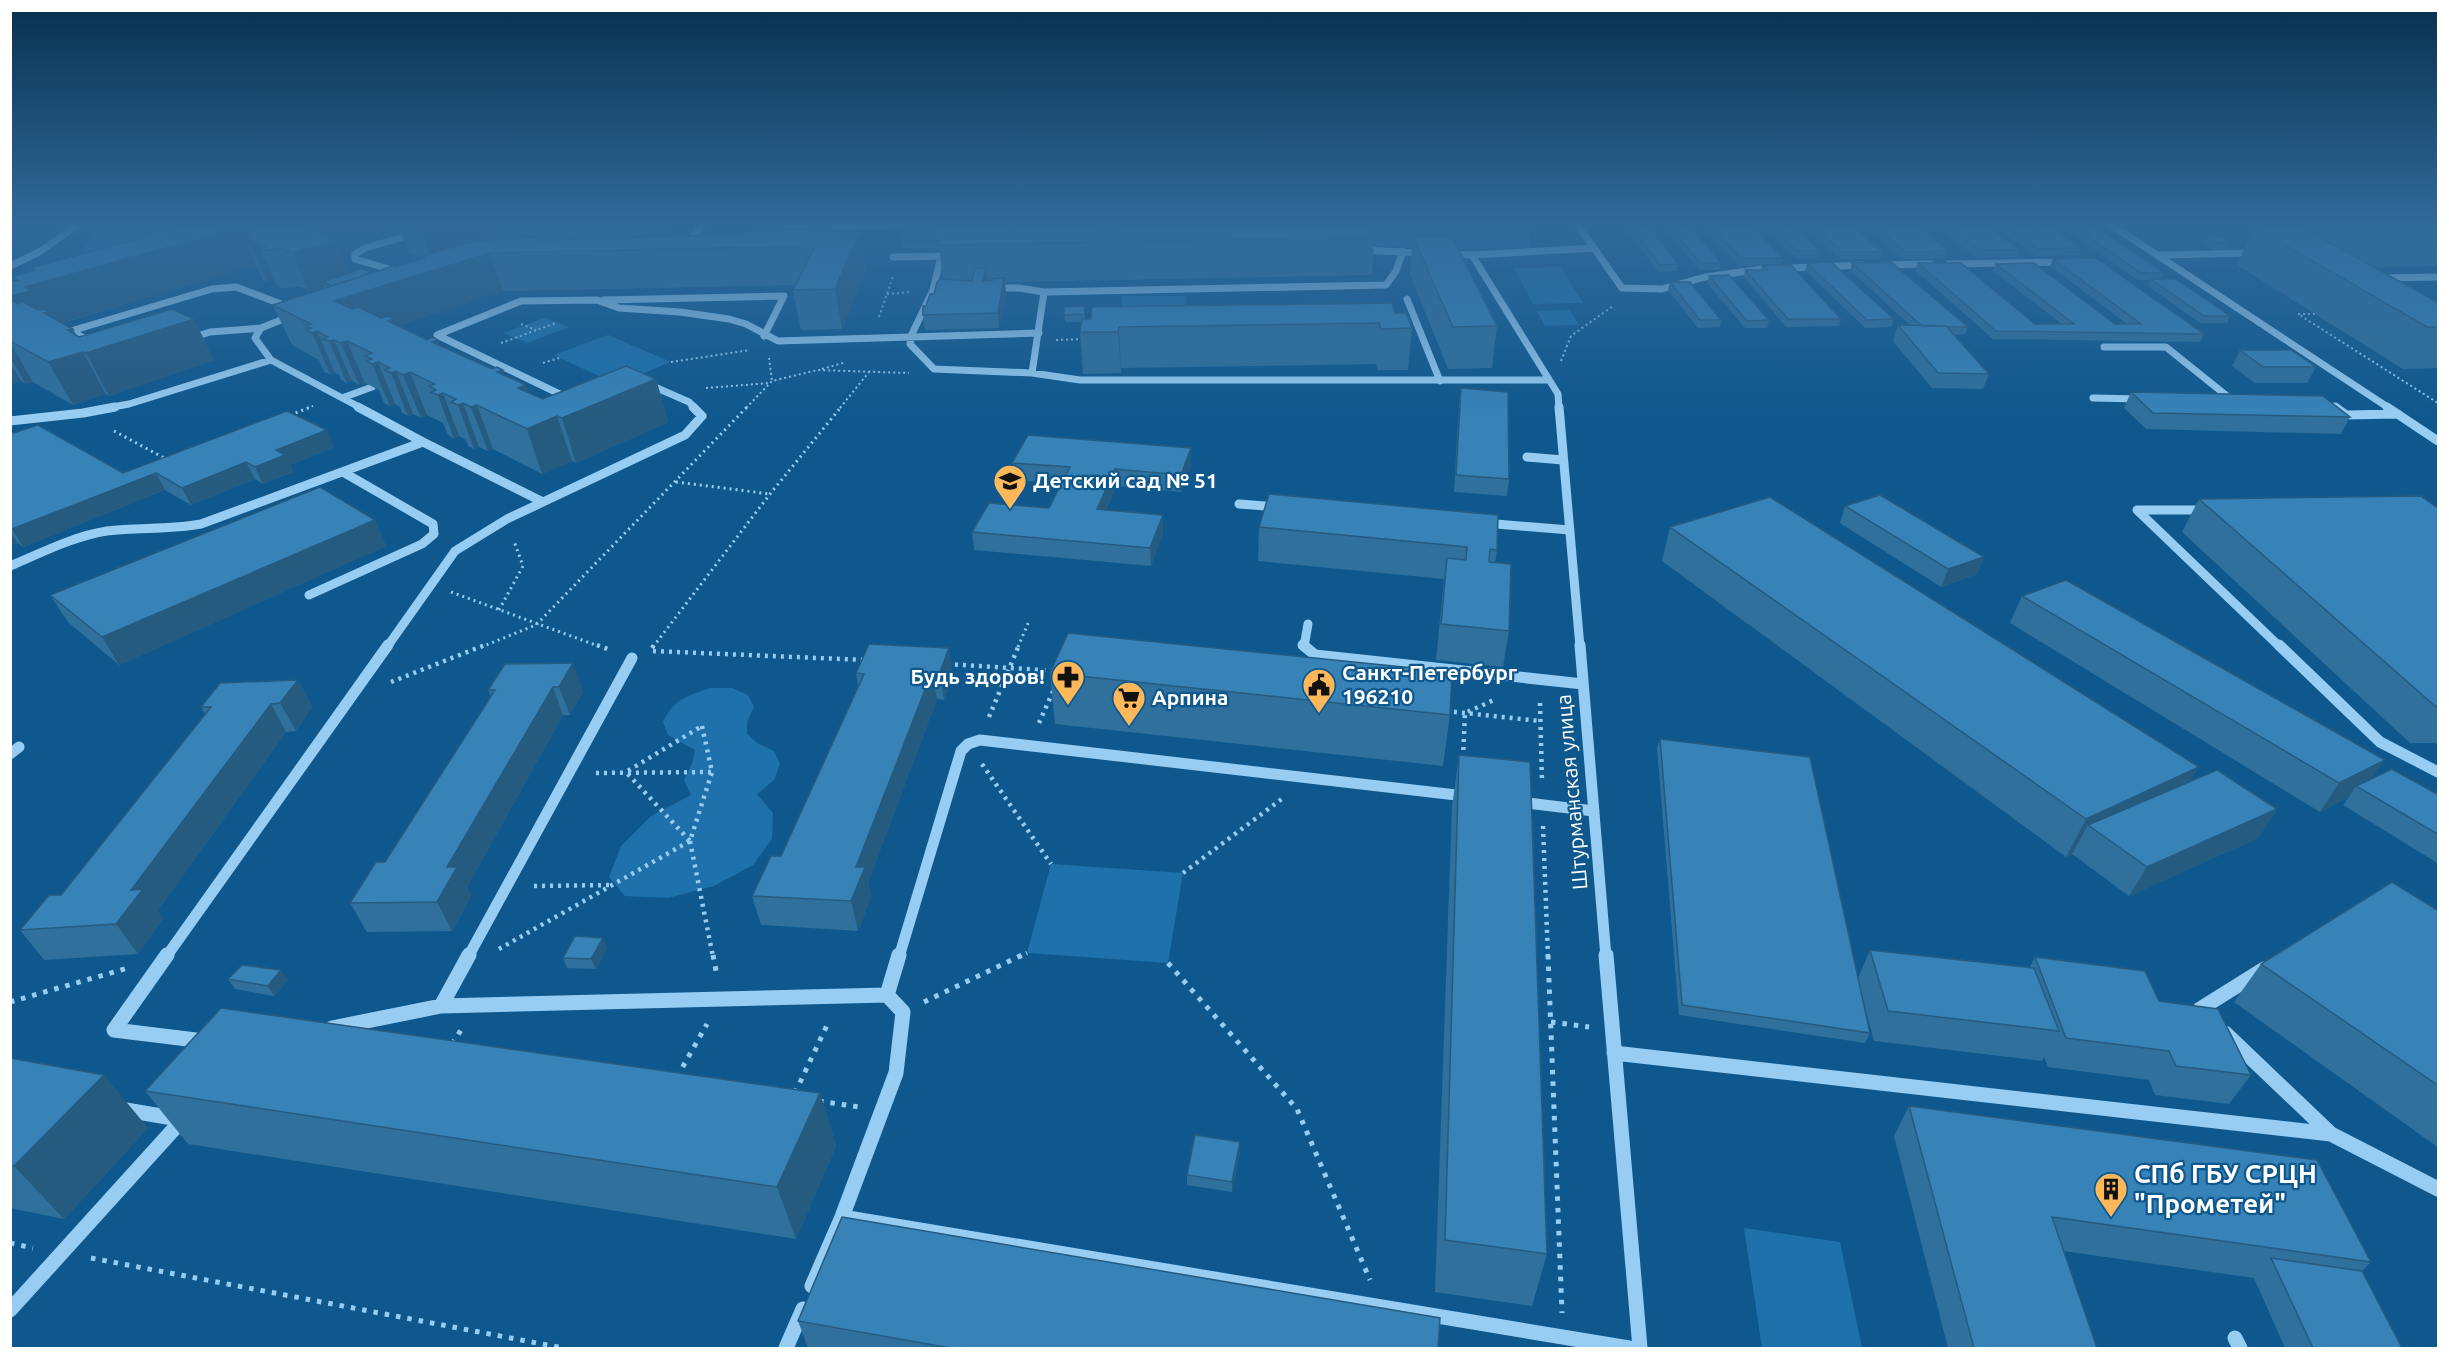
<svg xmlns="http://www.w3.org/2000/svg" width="2449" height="1359" font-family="Ubuntu,sans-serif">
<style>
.green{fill:#1e71ab}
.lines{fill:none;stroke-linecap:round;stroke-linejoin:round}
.path-far3{stroke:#97cdf3;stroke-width:2;stroke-dasharray:2 3;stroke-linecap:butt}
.path-far2{stroke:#97cdf3;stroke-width:3;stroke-dasharray:2 4;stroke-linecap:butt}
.path-far1{stroke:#97cdf3;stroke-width:4.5;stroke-dasharray:3 5;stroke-linecap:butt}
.path{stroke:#97cdf3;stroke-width:5;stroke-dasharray:4.5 7;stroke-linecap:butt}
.minor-far3{stroke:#97cdf3;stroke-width:7}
.minor-far2{stroke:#97cdf3;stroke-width:9}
.minor-far1{stroke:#97cdf3;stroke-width:11}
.minor{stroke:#97cdf3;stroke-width:15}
.wall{fill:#2f709d}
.shaded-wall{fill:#265b80}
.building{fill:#3782b7;stroke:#265b80;stroke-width:1.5}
.labels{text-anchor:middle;stroke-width:4.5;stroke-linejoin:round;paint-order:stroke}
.poi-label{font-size:21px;font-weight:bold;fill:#fff;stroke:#0f588d;text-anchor:start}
.street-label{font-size:21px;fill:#fff;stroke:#0f588d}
.near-poi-label{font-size:26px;font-weight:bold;fill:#fff;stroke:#0f588d;text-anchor:start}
</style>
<rect width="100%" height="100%" fill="#0f588d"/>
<!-- green -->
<path class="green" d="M99,224H253L65,277Z
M1007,224H1530L1529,248L1431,249L1352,244L1002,247Z
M1561,267L1583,303L1533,304L1514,268Z
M1122,296H1186L1185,319H1120Z
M1570,310L1579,325L1545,326L1537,311Z
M545,318L569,327L527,343L503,333Z
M608,335L671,362L616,384L554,355Z
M710,688H732L748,695L754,707L747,722V734L757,743L774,751L780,764L774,780L757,794L773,813L772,839L753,865L714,886L668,898L625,896L609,877L621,846L651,816L691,795L684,780L692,764L695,750L668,735L663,722C674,699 687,696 710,688Z
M1051,864L1183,873L1168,963L1027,953Z
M1744,1228L1840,1242L1862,1348H1762Z"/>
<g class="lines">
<!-- path-far3 -->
<path class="path-far3" d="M315,292L330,286
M887,294L910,292
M2315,314H2298L2438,403
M879,317L893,276
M521,324L536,330
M1056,340L1085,339
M501,343L556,323
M769,358L772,381
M1561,361L1571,336L1613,306
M671,362L750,350
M543,363L559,358
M822,369L846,362
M706,388L770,383
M307,408L313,406
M746,408L772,381L818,370L909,373
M840,408L869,372"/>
<!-- path-far2 -->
<path class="path-far2" d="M290,415L311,407
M114,431L168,460
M676,482L770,494
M451,592L601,647
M499,610L523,566L514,541
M481,647L536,625L747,407
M653,647L770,494L841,407
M1018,647L1029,621"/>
<!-- path-far1 -->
<path class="path-far1" d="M597,645L610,650
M652,648L654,645
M653,651L865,660
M947,664L1056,671
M391,682L485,645
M1540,703L1542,782
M1446,711L1540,721
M989,717L1019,645
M1039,723L1054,689
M702,726L712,772L690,841L626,772Z
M1463,758L1465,713L1496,699
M982,764L1051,864
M596,773L712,772
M1543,826L1548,957
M690,841L713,957
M1183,873L1283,798
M534,886L611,885
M499,949L690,841
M1019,957L1027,953"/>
<!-- path -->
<path class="path" d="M713,955L717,976
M1548,955L1562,1313
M1168,963L1297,1109L1370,1280
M10,1002L128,968
M924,1002L1022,955
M1551,1022L1589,1027
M452,1044L461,1030
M677,1077L707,1024
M795,1093L829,1021
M819,1101L859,1107
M10,1243L33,1248
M91,1258L563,1348"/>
<!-- minor-far3 -->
<path class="minor-far3" d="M784,224L792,227L932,224
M1577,224L1622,288L1662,289L1705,277L1763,269L1864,265
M2110,224L2389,408
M686,246L703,224
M1361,250L1426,253
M1448,254L1472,255L1594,248
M1472,255L1558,394L1559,408
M2160,255L2255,253
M941,256L933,290L911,336L910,344L934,369L1032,373L1080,380H1549
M893,257L946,256
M1949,264L2065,262
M1883,265L1930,264
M10,266L39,252L79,224
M399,272L355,259V254L365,248L414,234
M2379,278L2438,277
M993,288H1019L1044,292
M1407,299L1440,381
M604,300L784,296L764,336
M188,339L210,332L261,328
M94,343L71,331L212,289L236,287L289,307
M2104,347H2166L2232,400
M271,360L255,338L261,328L291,316
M1032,373L1044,292L1386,285L1396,271L1403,251
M648,384L689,402L695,408
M342,398L372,387
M2093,398L2142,399
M570,399L437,335L521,301L597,300L619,308L680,312L729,319L746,324L778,341L1039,333
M107,408L129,404L271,360L361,408"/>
<!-- minor-far2 -->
<path class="minor-far2" d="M1559,407L1580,647
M2335,407L2346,415L2398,414
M2387,407L2438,441
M10,421L83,413L115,407
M423,442L543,502L685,435L702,416L693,407
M1527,457L1563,460
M1239,504L1277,507
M2206,510H2137L2280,647
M1484,523L1570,530
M10,566C41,553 74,536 107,531C138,527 169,530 201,524L423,442L358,407
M309,595L422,544L434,534L433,524L343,472
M387,647L455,551L507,519L543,502
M1304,647L1308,624"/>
<!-- minor-far1 -->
<path class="minor-far1" d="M1303,645L1315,655L1583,684
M1580,645L1606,957
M2279,645L2380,742L2438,772
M10,754L19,747
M1519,802L1594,811
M166,957L388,645
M468,957L632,658
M899,957L961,751L968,744L980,740L1465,796"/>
<!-- minor -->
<path class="minor" d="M167,955L114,1030L204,1041
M1606,955L1640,1348
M441,1006L469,955
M2205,1014L2200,1009L2264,969
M332,1028L441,1006L887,995
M2225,1033L2331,1134L2438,1189
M1614,1053L2331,1134
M120,1109L179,1119
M842,1217L1629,1348
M812,1286L842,1217L896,1073L903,1012L887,995L899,955
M10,1310L183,1119
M2235,1338L2240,1348
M786,1348L803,1309"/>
</g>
<!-- wall -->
<path class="wall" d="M192,224H391L336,241L349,273H372L396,267L421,259V257L409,253L398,224H669L658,237L834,232L866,269L842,329L801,330L793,290L796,285L503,291L397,326L505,376L528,393L543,399L656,379L668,422L576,463L572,461L542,474L493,449L488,451L479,447L474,449L468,446L466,440L459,436L454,439L448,435L443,423L427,415L421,418L413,414L408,416L402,413L400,407L395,404L390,406L384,403L379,390L365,383L359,385L352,381L347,383L341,380L339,375L335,373L330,374L324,372L319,360L292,345L273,305L326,288L325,286L309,291L300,287L282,288L277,286L274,279L267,282L263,280L256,265L62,323L79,337L214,360L109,396L106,394L73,405L33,382L26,384L21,381L13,383L10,381V282L14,281L11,277L33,271L31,268Z
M1623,224H1647L1678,264L1677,271L1658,272Z
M1662,224H1688L1721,263L1719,270H1699Z
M1701,224H1749L1783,258L1781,265L1739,266Z
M1761,224H1792L1821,251L1819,258H1796Z
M1803,224H1851L1882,252L1880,259H1840Z
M1862,224H1914L1949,251L1946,258L1903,259Z
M1934,224H1984L2020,250L2017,257L1977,258Z
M1991,224H2045L2081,248L2079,255L2036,256Z
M2058,224H2092L2164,273L2162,279L2230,316L2227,323H2200L2148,286L2150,280H2138Z
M2312,224H2439V266L2373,267L2439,303V368L2403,369L2237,265L2254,227L2308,231Z
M986,228L1374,237L1372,275L1005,282L1006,293L999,328L925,330L923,315L926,306L943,279L939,248H902L901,241Z
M1413,237L1497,326L1492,368L1448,369L1410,274Z
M2205,237L2230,242L2227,249L2212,250L2202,244Z
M2053,259L2204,334L2200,342L1993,339L1915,270L1918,263L2035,324H2062L1993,271L1996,264L2115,324H2127L2050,266Z
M1807,263L1894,319L1891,327L1865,328L1805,270Z
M1852,263L1968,327L1965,334L1954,335L1989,374L1983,389L1932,388L1893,341L1898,325L1911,326L1850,270Z
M1762,265L1841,319L1839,326L1786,327L1744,277L1745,270H1761Z
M1709,276L1769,320L1767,328H1745L1707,283Z
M1670,282L1721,320L1720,327L1698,328L1668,290Z
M1084,306L1085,319L1395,313L1412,328L1408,370H1378L1376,364L1121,368V373L1083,374L1080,332L1081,322H1065L1064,307Z
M2240,350L2316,367L2307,383H2255L2232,366Z
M1461,388L1509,479L1507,496L1454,492L1459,404Z
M2131,392L2350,417L2341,434L2146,429L2124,408Z
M10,434L123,473L334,447L290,465L293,472L263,484L255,479L191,505L165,490L23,547L18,543L10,546Z
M1012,463L1191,465L1181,492L1116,486L1106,510L1163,532L1151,566L974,550L972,532L1049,508L1062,483L1014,480Z
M2199,499L2439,509V743H2410L2182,532Z
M1845,506L1984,557L1977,574L1941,587L1840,523Z
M375,520L386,546L119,665L68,622L50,595Z
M1259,527L1497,550L1495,563L1509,631L1503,667L1436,660L1444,579L1258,561Z
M1670,527L2191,781L2277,809L2258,838L2129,896L2072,854L2066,857L1662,561Z
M2022,596L2373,778L2439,795V864L2343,805L2349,797L2320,812L2010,623Z
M869,644L953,675L944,700L937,699L868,882L871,896L858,931L761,925L752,896L781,856L858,686L856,673Z
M505,664L583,691L570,715H563L467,887L471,896L452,931L367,932L350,903L385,862L491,697L488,690Z
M1050,673L1450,715L1443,766L1055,724Z
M298,680L312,707L296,731L286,732L158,910L163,919L138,954L44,960L20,930L61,895L205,714L201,707Z
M1660,739L1858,978L1870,950L2030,967L2035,957L2159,1001L2251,1075L2229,1104L2155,1095L2149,1080L2048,1067L2044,1057L2042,1061L1874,1041L1861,992L1870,1033L1865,1043L1679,1015L1657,748Z
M1459,755L1547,1254L1532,1306L1435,1292L1452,807Z
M2439,911V1148L2234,1002L2261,964Z
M607,948L596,969L567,968L563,958Z
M228,979L288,980L274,996L235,989Z
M10,1058L148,1128L64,1219L10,1208Z
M145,1091L820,1093L836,1146L796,1239L188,1144Z
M1909,1106L2371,1262L2362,1271L2402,1348H2285L2254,1278L2063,1251L2097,1348H1948L1894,1136Z
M1240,1152L1232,1192L1187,1185V1175Z
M798,1321L1438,1348H808Z"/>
<!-- shaded-wall -->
<path class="shaded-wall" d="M264,224H391L336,241L351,278L323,282L325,286L309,291L293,253Z
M419,224H476L483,245L432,262Z
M653,224H669L657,239Z
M243,226L247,234L242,232L256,265L57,324L10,304V296L25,287Z
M860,231L866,269L842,329L835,289Z
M257,242L274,279L267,282L250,244Z
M490,253L503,291L397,326L410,360L334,301Z
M986,268L987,282L983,281Z
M1004,278L1006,293L999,328L998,313Z
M194,319L214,360L109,396L86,353L83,352L106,394L73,405L48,362L67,330L73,329L86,353Z
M1119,327L1121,368V373L1118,332Z
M317,331L335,373L330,374L312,333Z
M334,340L352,381L347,383L329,341Z
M438,340L454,382L432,342Z
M347,341L365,383L359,385L341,343Z
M10,342L33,382L26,384L10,357Z
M378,362L395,404L390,406L372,364Z
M10,363L21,381L13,383L10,379Z
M503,370L518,413L497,372Z
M396,371L413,414L408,416L391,373Z
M410,372L427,415L421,418L403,375Z
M656,379L668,422L576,463L562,418Z
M526,385L539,424L557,416L572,461L542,474L527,429L518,388Z
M443,393L459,436L454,439L438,395Z
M463,403L479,447L474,449L458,405Z
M477,405L493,449L488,451L471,407Z
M327,430L334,447L290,465L293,472L263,484L255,467L276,450Z
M1191,448V465L1181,492V475Z
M246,462L255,479L191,505L182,488Z
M1115,469L1116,486L1098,527L1097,509Z
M156,473L165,490L23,547L12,529Z
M1163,515V532L1151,566L1150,548Z
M375,520L386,546L119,665L102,637Z
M10,532L18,543L10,546Z
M1984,557L1977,574L1941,587L1948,569Z
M949,648L953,675L944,700L940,672Z
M573,663L583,691L570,715L559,687Z
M932,672L937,699L868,882L871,896L858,931L851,901L856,867Z
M298,680L312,707L296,731L280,703Z
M553,687L563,715L467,887L471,896L452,931L437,902L447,867Z
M271,704L286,732L158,910L163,919L138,954L116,924L131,890Z
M2385,760L2365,788L2356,786L2349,797L2320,812L2339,783Z
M2199,767L2177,804L2088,825L2072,854L2066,857L2086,819Z
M2277,809L2258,838L2129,896L2147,867Z
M603,938L607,948L596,969L591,959Z
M281,970L288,980L274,996L268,986Z
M104,1075L148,1128L64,1219L14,1166Z
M820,1093L836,1146L796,1239L777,1187Z
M1240,1142V1152L1232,1192V1182Z"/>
<!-- building -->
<path class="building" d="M192,224H296L336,240L293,253L283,249L265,250L260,248L267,246L257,242L250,244L246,242L253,240L246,237L251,236L242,232L251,229L243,226L25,287L31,291L10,296V282L18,280L11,277L35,270L31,268Z
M1176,224H1369L1374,237L938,245L943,229Z
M1629,224H1647L1678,264L1660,265Z
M1669,224H1688L1721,263H1700Z
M1709,224H1749L1783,258H1741Z
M1769,224H1792L1821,251H1797Z
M1812,224H1851L1882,252H1842Z
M1872,224H1914L1949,251L1906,252Z
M1945,224H1984L2020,250H1980Z
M2003,224H2045L2081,248L2039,249Z
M2070,224H2092L2164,273H2141Z
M2340,224H2439V229L2351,230Z
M986,226V228L943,229L940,241H901L906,227Z
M2254,227H2301L2439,303V327H2427Z
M833,228L831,232L749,234L752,230Z
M860,231L835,289L793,290L815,246L490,253L334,301L352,309L358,307L381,318L388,316L394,319L388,321L411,332L427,340L433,337L438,340L432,342L492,369L497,367L503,370L497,372L526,385L518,388L543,399L626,366L656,379L562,418L557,416L527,429L477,405L471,407L463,403L458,405L451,402L456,399L443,393L438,395L431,392L436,390L429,386L435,384L410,372L403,375L396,371L391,373L385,370L390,368L378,362L372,364L366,361L372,359L365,356L372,353L347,341L341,343L334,340L329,341L323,339L328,337L317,331L312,333L306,330L311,328L305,325L311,324L273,305L393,266L396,267L424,258L421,257L461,244L501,238L545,237L542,240Z
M1452,236L1497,326L1453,327L1413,237Z
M2220,236L2230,242L2215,243L2205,237Z
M2096,258L2204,334L1996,331L1918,263H1961L2035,324H2074L1996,264L2034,263L2115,324H2141L2053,259Z
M1831,262L1894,319L1867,320L1807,263Z
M1891,262L1968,327H1947L1946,326H1922L1852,263Z
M1762,265H1791L1841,319H1788L1745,270H1767Z
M975,268H986L983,281L993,280V279L1004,278L998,313L923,315V306H926L930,294H934L937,282L941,279L972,281Z
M362,269L372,273L332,286L323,282Z
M1729,275L1769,320L1747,321L1709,276Z
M2151,279H2176L2230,316H2204Z
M1670,282H1690L1721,320H1700Z
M10,300L18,304L23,302L38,310L44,309L49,312L44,313L73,329L67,330L79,337L172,309L194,319L86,353L83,352L48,362L10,341Z
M1392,303L1395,313H1406L1412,328L1381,329L1379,323L1119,327L1118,332H1080L1082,319H1091L1092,307Z
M1084,306L1085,314L1064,315V307Z
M1898,325L1946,326L1989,374L1938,373Z
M2240,350H2291L2316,367H2263Z
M1461,388L1508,392L1509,479L1456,475Z
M2131,392L2323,396L2350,417L2153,413Z
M287,411L327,430L276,450L285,455L255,467L246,462L182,488L156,473L12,529L10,528V434L38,425L123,473Z
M1028,435L1191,448L1181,475L1115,469L1097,509L1163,515L1150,548L972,532L989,503L1049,508L1070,467L1012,463Z
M320,487L375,520L102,637L50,595Z
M1269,494L1498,515L1497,550L1490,549L1489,562L1511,564L1509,631L1441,624L1447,558L1466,560L1467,547L1259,527Z
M1880,495L1984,557L1948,569L1845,506Z
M2421,496L2439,509V706H2435L2199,499Z
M1770,497L2199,767L2086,819L1670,527Z
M2066,580L2385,760L2339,783L2022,596Z
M1068,633L1452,672L1450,715L1050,673Z
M869,644L949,648L940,672H932L856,867H865L851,901L752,896L771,856H781L864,674L856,673Z
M573,663L559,687H553L447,867H457L437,902L350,903L376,862H385L495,690H488L505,664Z
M298,680L280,703L271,704L131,890L143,889L116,924L20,930L49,895H61L211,707H201L220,683Z
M1660,739L1810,757L1870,1033L1682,1005Z
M1459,755L1530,762L1547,1254L1445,1240Z
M2392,769L2439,795V835L2356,786Z
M2217,770L2277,809L2147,867L2088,825Z
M2392,882L2439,911V1086L2261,964Z
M575,936L603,938L591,959L563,958Z
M1870,950L2034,968L2059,1031L1888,1011Z
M2035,957L2145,971L2159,1001L2218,1009L2251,1075L2176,1066L2169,1051L2066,1038Z
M242,965L281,970L268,986L228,979Z
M221,1008L820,1093L777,1187L145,1091Z
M10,1058L104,1075L14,1166H10Z
M1909,1106L2317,1160L2371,1262L2052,1217L2097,1348H1974Z
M1195,1135L1240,1142L1232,1182L1187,1175Z
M842,1217L1440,1318L1438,1348H950L798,1321Z
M2271,1258L2362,1271L2402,1348H2313Z"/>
<!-- sky -->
<linearGradient id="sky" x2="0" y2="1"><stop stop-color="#08304e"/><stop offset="0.54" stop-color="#316a9a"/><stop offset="1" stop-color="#316a9a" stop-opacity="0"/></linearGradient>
<rect width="2449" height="414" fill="url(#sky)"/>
<!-- icons -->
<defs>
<symbol id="school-pin" viewBox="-11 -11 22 30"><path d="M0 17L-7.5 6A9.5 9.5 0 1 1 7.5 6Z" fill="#ffb859" stroke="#0f588d"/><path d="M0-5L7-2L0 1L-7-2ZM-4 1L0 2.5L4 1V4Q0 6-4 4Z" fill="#111"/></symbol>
<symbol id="pharmacy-pin" viewBox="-11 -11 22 30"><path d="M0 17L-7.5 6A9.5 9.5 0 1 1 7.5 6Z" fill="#ffb859" stroke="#0f588d"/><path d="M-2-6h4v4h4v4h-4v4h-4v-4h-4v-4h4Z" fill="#111"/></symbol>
<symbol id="civic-pin" viewBox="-11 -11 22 30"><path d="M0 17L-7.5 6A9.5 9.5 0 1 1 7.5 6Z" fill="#ffb859" stroke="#0f588d"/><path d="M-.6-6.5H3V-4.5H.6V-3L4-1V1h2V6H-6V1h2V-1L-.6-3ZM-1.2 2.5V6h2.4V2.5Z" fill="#111"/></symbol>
<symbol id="supermarket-pin" viewBox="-11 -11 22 30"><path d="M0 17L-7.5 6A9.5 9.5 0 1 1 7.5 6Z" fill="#ffb859" stroke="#0f588d"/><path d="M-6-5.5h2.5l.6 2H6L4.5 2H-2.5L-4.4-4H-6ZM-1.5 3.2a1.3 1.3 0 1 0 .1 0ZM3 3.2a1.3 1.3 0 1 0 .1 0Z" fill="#111"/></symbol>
<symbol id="building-pin" viewBox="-11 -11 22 30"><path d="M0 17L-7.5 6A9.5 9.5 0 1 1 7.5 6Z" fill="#ffb859" stroke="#0f588d"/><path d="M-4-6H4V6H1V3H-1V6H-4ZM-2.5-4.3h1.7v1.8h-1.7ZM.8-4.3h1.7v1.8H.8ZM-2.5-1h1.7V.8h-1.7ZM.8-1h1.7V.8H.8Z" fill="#111"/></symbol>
</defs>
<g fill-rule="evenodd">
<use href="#school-pin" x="991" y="462" width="38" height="52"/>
<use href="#pharmacy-pin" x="1049" y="658" width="38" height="52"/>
<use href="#civic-pin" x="1300" y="666" width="38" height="52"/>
<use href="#supermarket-pin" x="1110" y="679" width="38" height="52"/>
<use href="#building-pin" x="2092" y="1170" width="38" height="52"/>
</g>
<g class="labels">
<!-- poi labels -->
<g class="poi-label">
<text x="1033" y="488">Детский сад № 51</text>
<text x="1342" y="680">Санкт-Петербург<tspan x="1342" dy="24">196210</tspan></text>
<text x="1045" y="684" text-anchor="end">Будь здоров!</text>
<text x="1152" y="705">Арпина</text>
</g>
<!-- street labels -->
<g class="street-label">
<text transform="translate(1572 792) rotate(-95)" y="7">Штурманская улица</text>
</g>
<!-- near-poi labels -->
<g class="near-poi-label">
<text x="2134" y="1183">СПб ГБУ СРЦН<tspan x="2134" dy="30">"Прометей"</tspan></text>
</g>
</g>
<!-- border -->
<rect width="2449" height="1359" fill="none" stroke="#ffffff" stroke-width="24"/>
</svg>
